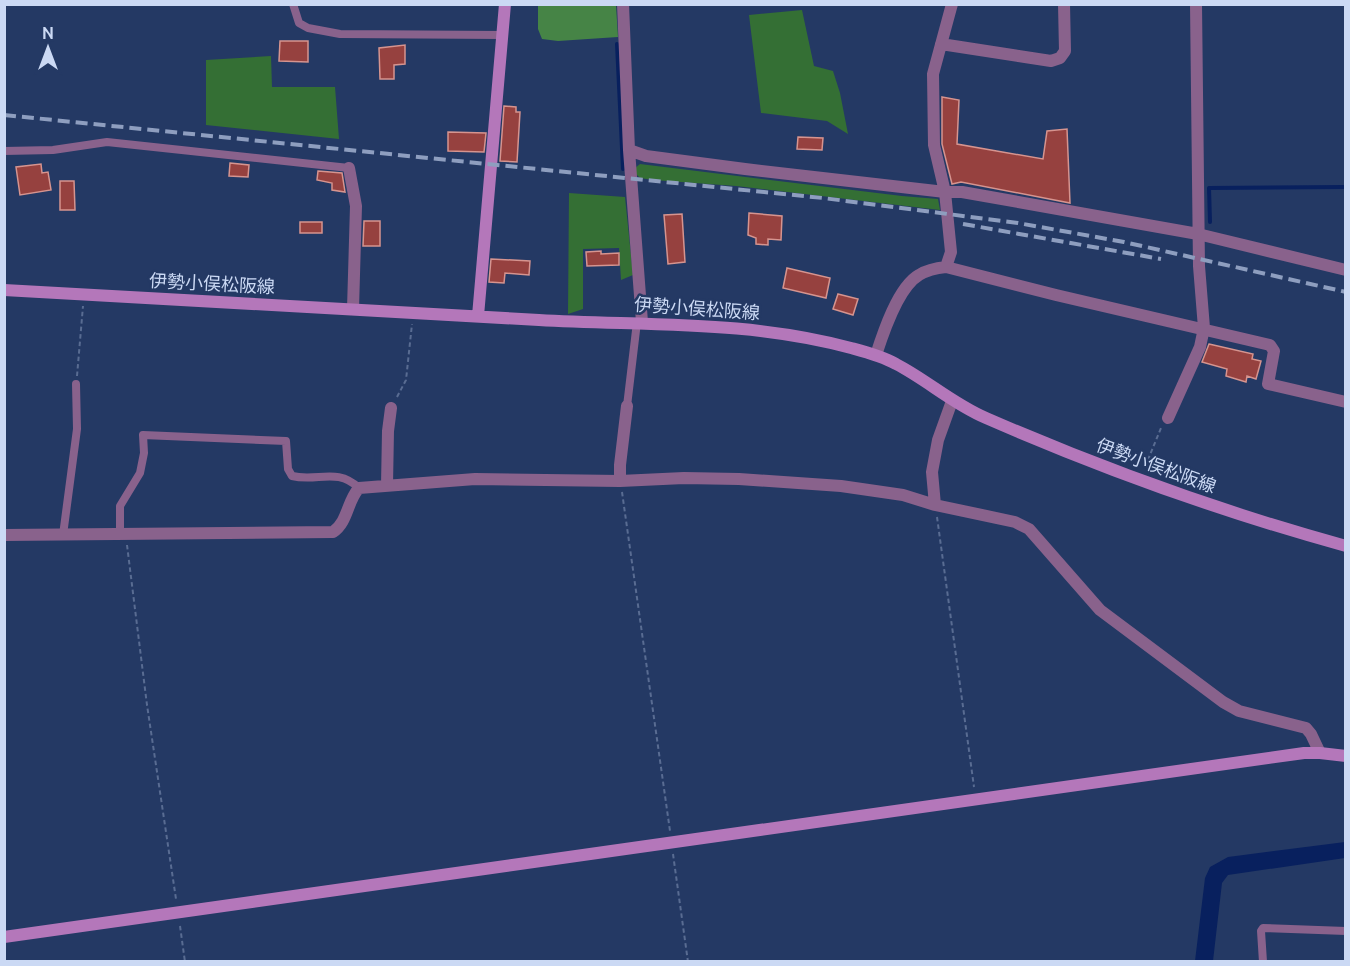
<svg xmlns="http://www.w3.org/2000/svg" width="1350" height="966" font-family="Ubuntu,'Noto Sans JP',sans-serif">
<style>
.green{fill:#346f34}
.forest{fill:#468446}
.water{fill:#08205e}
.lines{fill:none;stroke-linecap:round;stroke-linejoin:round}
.stream{stroke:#08205e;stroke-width:4}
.building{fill:#96413f;stroke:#d6948f;stroke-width:1.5}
.path{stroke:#596c92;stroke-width:2;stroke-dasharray:4.5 3;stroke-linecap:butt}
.lane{stroke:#89628c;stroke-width:8}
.street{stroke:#89628c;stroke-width:12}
.secondary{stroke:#b477ba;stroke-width:12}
.rail{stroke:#8e9ebf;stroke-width:4;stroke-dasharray:12 6;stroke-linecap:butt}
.labels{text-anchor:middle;stroke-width:5;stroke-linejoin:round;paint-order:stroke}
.street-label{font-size:18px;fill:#cbd9f4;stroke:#243964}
</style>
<rect width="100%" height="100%" fill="#243964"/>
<!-- green -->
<path class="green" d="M802,10L814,66L833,71L840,93L848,134L827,121L761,113L749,15Z
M271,56L272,87H335L339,139L206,125V60Z
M640,164L902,196L938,199L940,210L736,186L653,180L640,178L636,174L635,168Z
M569,193L625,197L633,275L621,280L619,248L583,249V309L568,314Z"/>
<!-- forest -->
<path class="forest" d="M538,5H616L618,37L558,41L542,39L538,29Z"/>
<!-- water -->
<path class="water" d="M1345,842V858L1228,875L1222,883L1213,961H1195L1205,878L1210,867L1228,857Z"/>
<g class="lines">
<!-- stream -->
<path class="stream" d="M617,44L623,169
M1210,222L1209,188L1346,187"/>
</g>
<!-- building -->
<path class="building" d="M280,41H308V62L279,61Z
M405,45V64L394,65V79H380L379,48Z
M942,97L959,100L957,144L1043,159L1047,131L1067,129L1070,203L961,182L952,184L942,144Z
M504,106L516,107V112H520L517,162L500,161Z
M448,132L486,133L484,152L448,151Z
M798,137L823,138L822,150L797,149Z
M230,163L249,165L248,177L229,176Z
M41,164L42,173L48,172L51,190L20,195L16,167Z
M318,171L342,173L345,192L332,190V183L317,180Z
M60,181H74L75,210H60Z
M749,213L782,216L781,240L768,239V245L756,244V238L748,235Z
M682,214L685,262L668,264L664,215Z
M364,221H380V246H363Z
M300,222H322V233H300Z
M601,251V254L619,253V265L587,266L586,252Z
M491,259L530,261L529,275L505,273L504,283L489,282Z
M787,268L830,278L826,298L783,288Z
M838,294L858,299L853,315L833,309Z
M1209,344L1253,354L1252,359L1261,361L1256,379L1247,376L1246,382L1226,376L1227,369L1202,362Z"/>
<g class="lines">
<!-- path -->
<path class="path" d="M77,376L83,306
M397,397L406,380L412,324
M1145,467L1161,428
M622,492L670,831
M937,517L974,787
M127,545L147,705L176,899
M673,854L688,962
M180,926L185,962"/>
<!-- lane -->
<path class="lane" d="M293,4L299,23L308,28L340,34L502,35
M4,151L53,150L107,142L349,168
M627,406L637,322
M120,534V506L140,473L144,453L143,435L286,441L288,469L292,476C318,482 337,467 359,488
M63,535L77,429L76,384
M1263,962L1261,931L1263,928L1346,931"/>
<!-- street -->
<path class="street" d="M623,4L629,150L642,322
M941,44L1051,61L1060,58L1065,51L1064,4
M629,150L646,156L745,169L945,192H962L1198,234L1346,270
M349,168L356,206L353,309
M946,267L1056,295L1270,345L1274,351L1268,384L1346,402
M876,355C883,333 898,287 919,275C927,270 936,268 946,267L951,252L945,192L934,145L933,74L952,4
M1168,418L1200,347L1204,328L1199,266L1196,4
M620,481V465L627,406
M387,485L388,431L391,408
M935,505L932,472L938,440L952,401
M4,535L333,532C348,522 347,501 359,488L475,479L620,481L684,478L739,479L841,486L903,495L935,505L1015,522L1029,529L1100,610L1223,702L1239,711L1306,728L1311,734L1320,753"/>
<!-- secondary -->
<path class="secondary" d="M4,290C183,300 361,310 539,320C643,326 749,320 851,348C866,352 882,356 896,364C927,380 953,404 986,418C1103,469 1222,512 1346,546
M478,316L505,4
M4,937L1304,753H1320L1346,756"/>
<!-- rail -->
<path class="rail" d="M4,115L823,198L1018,223L1124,242L1346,292
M963,224L1161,259"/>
</g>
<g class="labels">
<!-- street labels -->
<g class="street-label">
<text transform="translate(212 284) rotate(3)" y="6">伊勢小俣松阪線</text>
<text transform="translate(697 309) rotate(4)" y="6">伊勢小俣松阪線</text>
<text transform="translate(1156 466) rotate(20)" y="6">伊勢小俣松阪線</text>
</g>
</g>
<!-- border -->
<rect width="1350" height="966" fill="none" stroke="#cbd9f4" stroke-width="12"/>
<!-- north arrow -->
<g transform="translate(48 48)" stroke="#243964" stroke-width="4.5" paint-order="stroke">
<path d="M0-4.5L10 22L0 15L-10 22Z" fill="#cbd9f4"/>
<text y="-9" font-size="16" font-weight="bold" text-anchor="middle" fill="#cbd9f4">N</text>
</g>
</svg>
